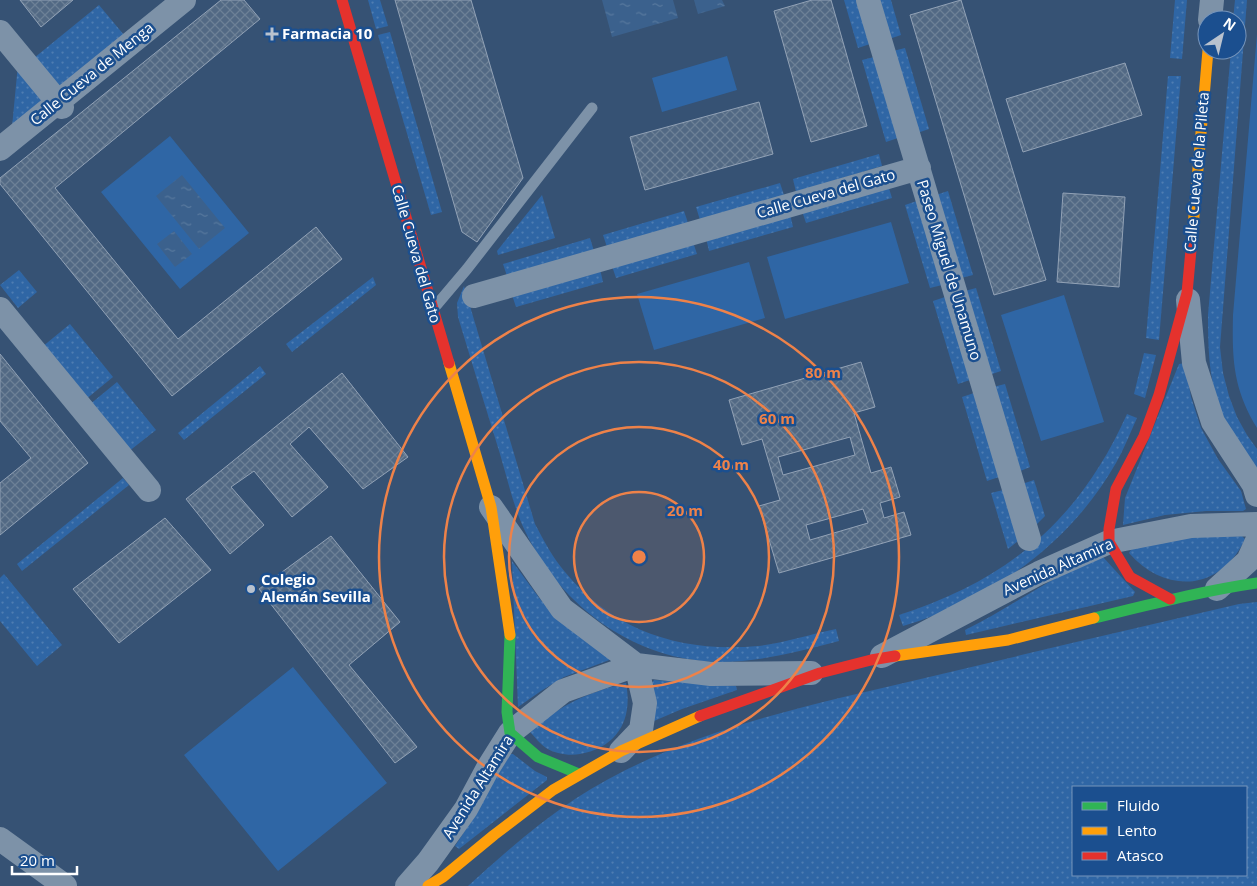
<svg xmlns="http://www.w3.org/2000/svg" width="1257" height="886" font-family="'Open Sans',sans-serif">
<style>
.grass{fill:url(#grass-dots);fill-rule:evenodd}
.garden{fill:#2f66a5}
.water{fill:url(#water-ripples)}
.building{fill:url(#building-cross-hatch);stroke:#92a2b6;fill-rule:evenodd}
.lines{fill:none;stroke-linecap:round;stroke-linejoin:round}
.lane{stroke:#7d92a8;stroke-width:11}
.street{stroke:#7d92a8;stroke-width:24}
.fast{stroke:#30b455;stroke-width:11}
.slow{stroke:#ff9f0a;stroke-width:11}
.jam{stroke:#e5322d;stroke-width:11}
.ring{fill:none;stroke:#ee8249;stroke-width:2.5}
.poi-dot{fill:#b9c2ce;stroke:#1b4f8f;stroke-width:2}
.labels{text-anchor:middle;stroke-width:5;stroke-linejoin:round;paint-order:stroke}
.poi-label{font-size:15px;font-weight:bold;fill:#fff;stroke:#1b4f8f;text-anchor:start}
.street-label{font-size:15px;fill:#fff;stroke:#1b4f8f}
.centre{fill:#ee8249;stroke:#1b4f8f;stroke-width:2.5}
.ring-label{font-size:15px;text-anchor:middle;font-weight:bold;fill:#ee8249;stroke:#1b4f8f;stroke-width:5;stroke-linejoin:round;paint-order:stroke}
</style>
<defs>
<pattern id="grass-dots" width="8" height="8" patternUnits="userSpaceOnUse" patternTransform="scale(1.25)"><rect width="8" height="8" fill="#2f66a5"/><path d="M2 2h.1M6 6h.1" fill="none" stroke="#4e7db2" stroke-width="1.8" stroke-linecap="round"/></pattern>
<pattern id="water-ripples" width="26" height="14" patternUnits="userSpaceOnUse" patternTransform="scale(1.25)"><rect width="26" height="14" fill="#3b618d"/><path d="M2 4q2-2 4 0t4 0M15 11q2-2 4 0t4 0" fill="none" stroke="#58799e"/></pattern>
<pattern id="building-cross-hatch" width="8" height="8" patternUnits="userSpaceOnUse" patternTransform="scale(1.25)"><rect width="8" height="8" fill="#526984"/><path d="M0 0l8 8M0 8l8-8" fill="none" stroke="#6c8096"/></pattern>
</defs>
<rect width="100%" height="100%" fill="#365274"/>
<!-- grass -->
<path class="grass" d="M368,0H380L388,26L376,29Z
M844,0H857L870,44L858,48Z
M878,0H891L901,35L889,39Z
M1175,0H1187L1182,59L1170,58Z
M1235,0H1247L1220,347L1223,373L1229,396L1237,417L1247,435L1257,449V469C1248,455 1237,442 1229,428C1209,393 1208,353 1208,315L1231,50H1237V20H1233Z
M99,5L124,35L59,89L34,58Z
M390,32L442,212L431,215L378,35Z
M905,48L929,129L917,133L893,51Z
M874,57L898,138L886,142L862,60Z
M18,64L46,99L12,127Z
M1168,76H1181L1159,340L1146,338Z
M879,154L882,166L796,192L793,179Z
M780,183L784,195L700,220L696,207Z
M888,185L892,198L806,223L802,211Z
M948,191L973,275L961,278L936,195Z
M542,195L555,238L498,255L497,251Z
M917,201L942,285L930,288L905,205Z
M684,211L688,223L607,247L603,235Z
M790,214L793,227L709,251L706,238Z
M590,238L594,251L507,276L503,264Z
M693,242L697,254L616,278L612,266Z
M600,269L603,282L516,307L512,295Z
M19,270L37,292L18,308L0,285Z
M373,277L376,285L292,352L286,344Z
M464,286L535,524C544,541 553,558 565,572C614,632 683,653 758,646C784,643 811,634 836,629L839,641C800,651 761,662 720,662C636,661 562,608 526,533C514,509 508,481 500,454C486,409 472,363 458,317L457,303Z
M976,288L1001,371L989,375L965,291Z
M945,297L970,380L958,384L933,301Z
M70,324L113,377L85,400L42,347Z
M1144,353L1156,355L1145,398L1134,394Z
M1185,363L1191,397L1201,428L1218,459L1241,491L1246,509L1243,511H1206L1165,515L1123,525L1125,498L1179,364Z
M260,366L266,374L184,440L178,433Z
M117,382L156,430L128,452L89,405Z
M1005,384L1030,467L1018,472L993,387Z
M974,393L999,477L987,481L962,397Z
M1127,414L1137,418C1130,433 1124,449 1116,463C1070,544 991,600 903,626L899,615C1009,580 1080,519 1127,414Z
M123,478L129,485L22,571L17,564Z
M1034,480L1045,516L1034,527L1022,484Z
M1003,490L1018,541L1008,549L991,493Z
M1242,536L1245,539C1221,591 1166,595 1129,553L1132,548L1194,537Z
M1103,557L1135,592L1133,596L966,635L965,630C998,614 1028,593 1060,576C1073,568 1089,563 1103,557Z
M512,561L540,599L566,626L612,659L564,677L541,691L518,707Z
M4,574L62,645L37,666L0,621V578Z
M1257,602V886H468C502,855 537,824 575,799C680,731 806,706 925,678C1030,653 1135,628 1239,604ZM1073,787H1246V875H1073Z
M654,680L736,686L737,690L682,709L654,721L651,719L652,683Z
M626,683C633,719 618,747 580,754C570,756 555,754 546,748C540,744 535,737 530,732C561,704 587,693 626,683Z
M510,754H513L535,771L547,777V780L459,849L455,846L479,809L499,770Z"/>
<!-- garden -->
<path class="garden" d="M1257,34V428C1233,389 1232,359 1233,315Z
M727,56L737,90L662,112L652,78Z
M170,136L249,233L180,289L101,192Z
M891,222L909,283L785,319L767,257Z
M749,262L765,318L654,350L637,294Z
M1064,295L1104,422L1041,441L1001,315Z
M293,667L387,783L278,871L184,755Z"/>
<!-- water -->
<path class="water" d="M602,0H673L678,18L612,37Z
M694,0H722L725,6L698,14Z
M182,175L225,228L199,249L156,196Z
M174,231L192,254L175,267L157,244Z"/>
<!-- building -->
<path class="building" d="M20,0H73L41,27Z
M221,0H244L260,19L55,188L178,339L316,227L342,259L172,396L0,184V178Z
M395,0H471L523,178L477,242L462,232Z
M812,0H831L867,126L811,142L774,11Z
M961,0L1046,280L994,295L910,15Z
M1125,63L1142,115L1023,152L1006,99Z
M759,102L773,154L645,190L630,137Z
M1063,193L1125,197L1119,287L1057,282Z
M0,354L88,463L0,535V483L31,458L0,421Z
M861,362L875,407L854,413L871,473L891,467L900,497L880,503L884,518L904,512L911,535L779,573L759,506L780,500L762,439L742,445L729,400ZM850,437L855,455L783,475L778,457ZM863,509L868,523L810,540L806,525Z
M342,373L408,457L363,489L309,427L290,444L328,487L292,517L254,471L231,487L264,525L230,554L186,499Z
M165,518L211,570L119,643L73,589Z
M331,536L400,622L349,665L417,747L395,763L259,589Z"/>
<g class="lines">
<!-- lane -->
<path class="lane" d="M434,308L467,269L592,108"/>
<!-- street -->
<path class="street" d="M868,0L1029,539
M1210,20L1212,0
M0,32L62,107
M0,149L184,0
M474,296L919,168
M1188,300L1194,363L1213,422L1254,485L1257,495
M0,309L149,490
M491,507L562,609L636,665L645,703L641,730L621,751
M1217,589L1248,561L1257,541
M882,656L1039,573L1109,542L1191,526L1257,524
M0,839L65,886
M407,886L428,862L466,809L488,768L510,733L563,691L636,665L711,674L811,673"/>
<!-- fast -->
<path class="fast" d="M1094,618C1148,605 1202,591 1257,583
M510,635L507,712L510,733L538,757L579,774"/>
<!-- slow -->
<path class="slow" d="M1192,239L1208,50
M449,363L491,507L510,635
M895,656L1008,640L1094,618
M428,886L443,877L494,835L553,790L621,751L700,716"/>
<!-- jam -->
<path class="jam" d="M342,0L449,363
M1170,599L1130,577L1109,542V529L1116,489L1144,436L1159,395L1187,293L1192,239
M700,716L820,673L871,660L895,656"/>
</g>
<!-- distance rings -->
<circle cx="639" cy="557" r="65" fill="#ee8249" fill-opacity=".12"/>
<g class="ring">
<circle cx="639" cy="557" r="65"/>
<circle cx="639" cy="557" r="130"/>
<circle cx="639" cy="557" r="195"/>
<circle cx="639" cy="557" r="260"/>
</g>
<!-- markers -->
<g class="poi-dot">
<path d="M269.5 26.5h5v5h5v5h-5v5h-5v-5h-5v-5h5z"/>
<circle cx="251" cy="589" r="5"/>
</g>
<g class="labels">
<!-- poi labels -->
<g class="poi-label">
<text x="282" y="39">Farmacia 10</text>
<text x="261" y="585">Colegio<tspan x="261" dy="17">Alemán Sevilla</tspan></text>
</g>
<!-- street labels -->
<g class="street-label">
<text transform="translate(92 74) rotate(-39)" y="5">Calle Cueva de Menga</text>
<text transform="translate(1197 172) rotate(-85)" y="5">Calle Cueva de la Pileta</text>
<text transform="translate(826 194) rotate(-16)" y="5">Calle Cueva del Gato</text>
<text transform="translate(416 254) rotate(74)" y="5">Calle Cueva del Gato</text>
<text transform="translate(949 270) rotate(73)" y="5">Paseo Miguel de Unamuno</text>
<text transform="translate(1058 567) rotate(-24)" y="5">Avenida Altamira</text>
<text transform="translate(478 787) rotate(-58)" y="5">Avenida Altamira</text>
</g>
</g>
<circle cx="639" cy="557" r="8" class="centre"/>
<g class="ring-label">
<text x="823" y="378">80 m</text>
<text x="777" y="424">60 m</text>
<text x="731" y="470">40 m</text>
<text x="685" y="516">20 m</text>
</g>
<!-- legend -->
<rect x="1072" y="786" width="175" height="90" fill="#1b4f8f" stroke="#7695bc"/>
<rect x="1082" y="802" width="25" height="8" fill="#30b455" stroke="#7695bc"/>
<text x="1117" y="811" font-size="15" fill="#ffffff">Fluido</text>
<rect x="1082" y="827" width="25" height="8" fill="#ff9f0a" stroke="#7695bc"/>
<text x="1117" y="836" font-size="15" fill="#ffffff">Lento</text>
<rect x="1082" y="852" width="25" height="8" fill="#e5322d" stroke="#7695bc"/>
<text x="1117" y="861" font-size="15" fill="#ffffff">Atasco</text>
<!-- north arrow -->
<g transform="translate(1222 35) rotate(35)"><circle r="24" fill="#1b4f8f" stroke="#7695bc"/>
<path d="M0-4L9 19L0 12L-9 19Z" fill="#b9c2ce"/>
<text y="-8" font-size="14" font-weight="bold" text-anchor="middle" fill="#ffffff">N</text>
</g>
<!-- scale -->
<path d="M12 866v8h65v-8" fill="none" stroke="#ffffff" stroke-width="2.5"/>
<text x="20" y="866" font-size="15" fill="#ffffff" stroke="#1b4f8f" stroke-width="4" paint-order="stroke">20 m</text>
</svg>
